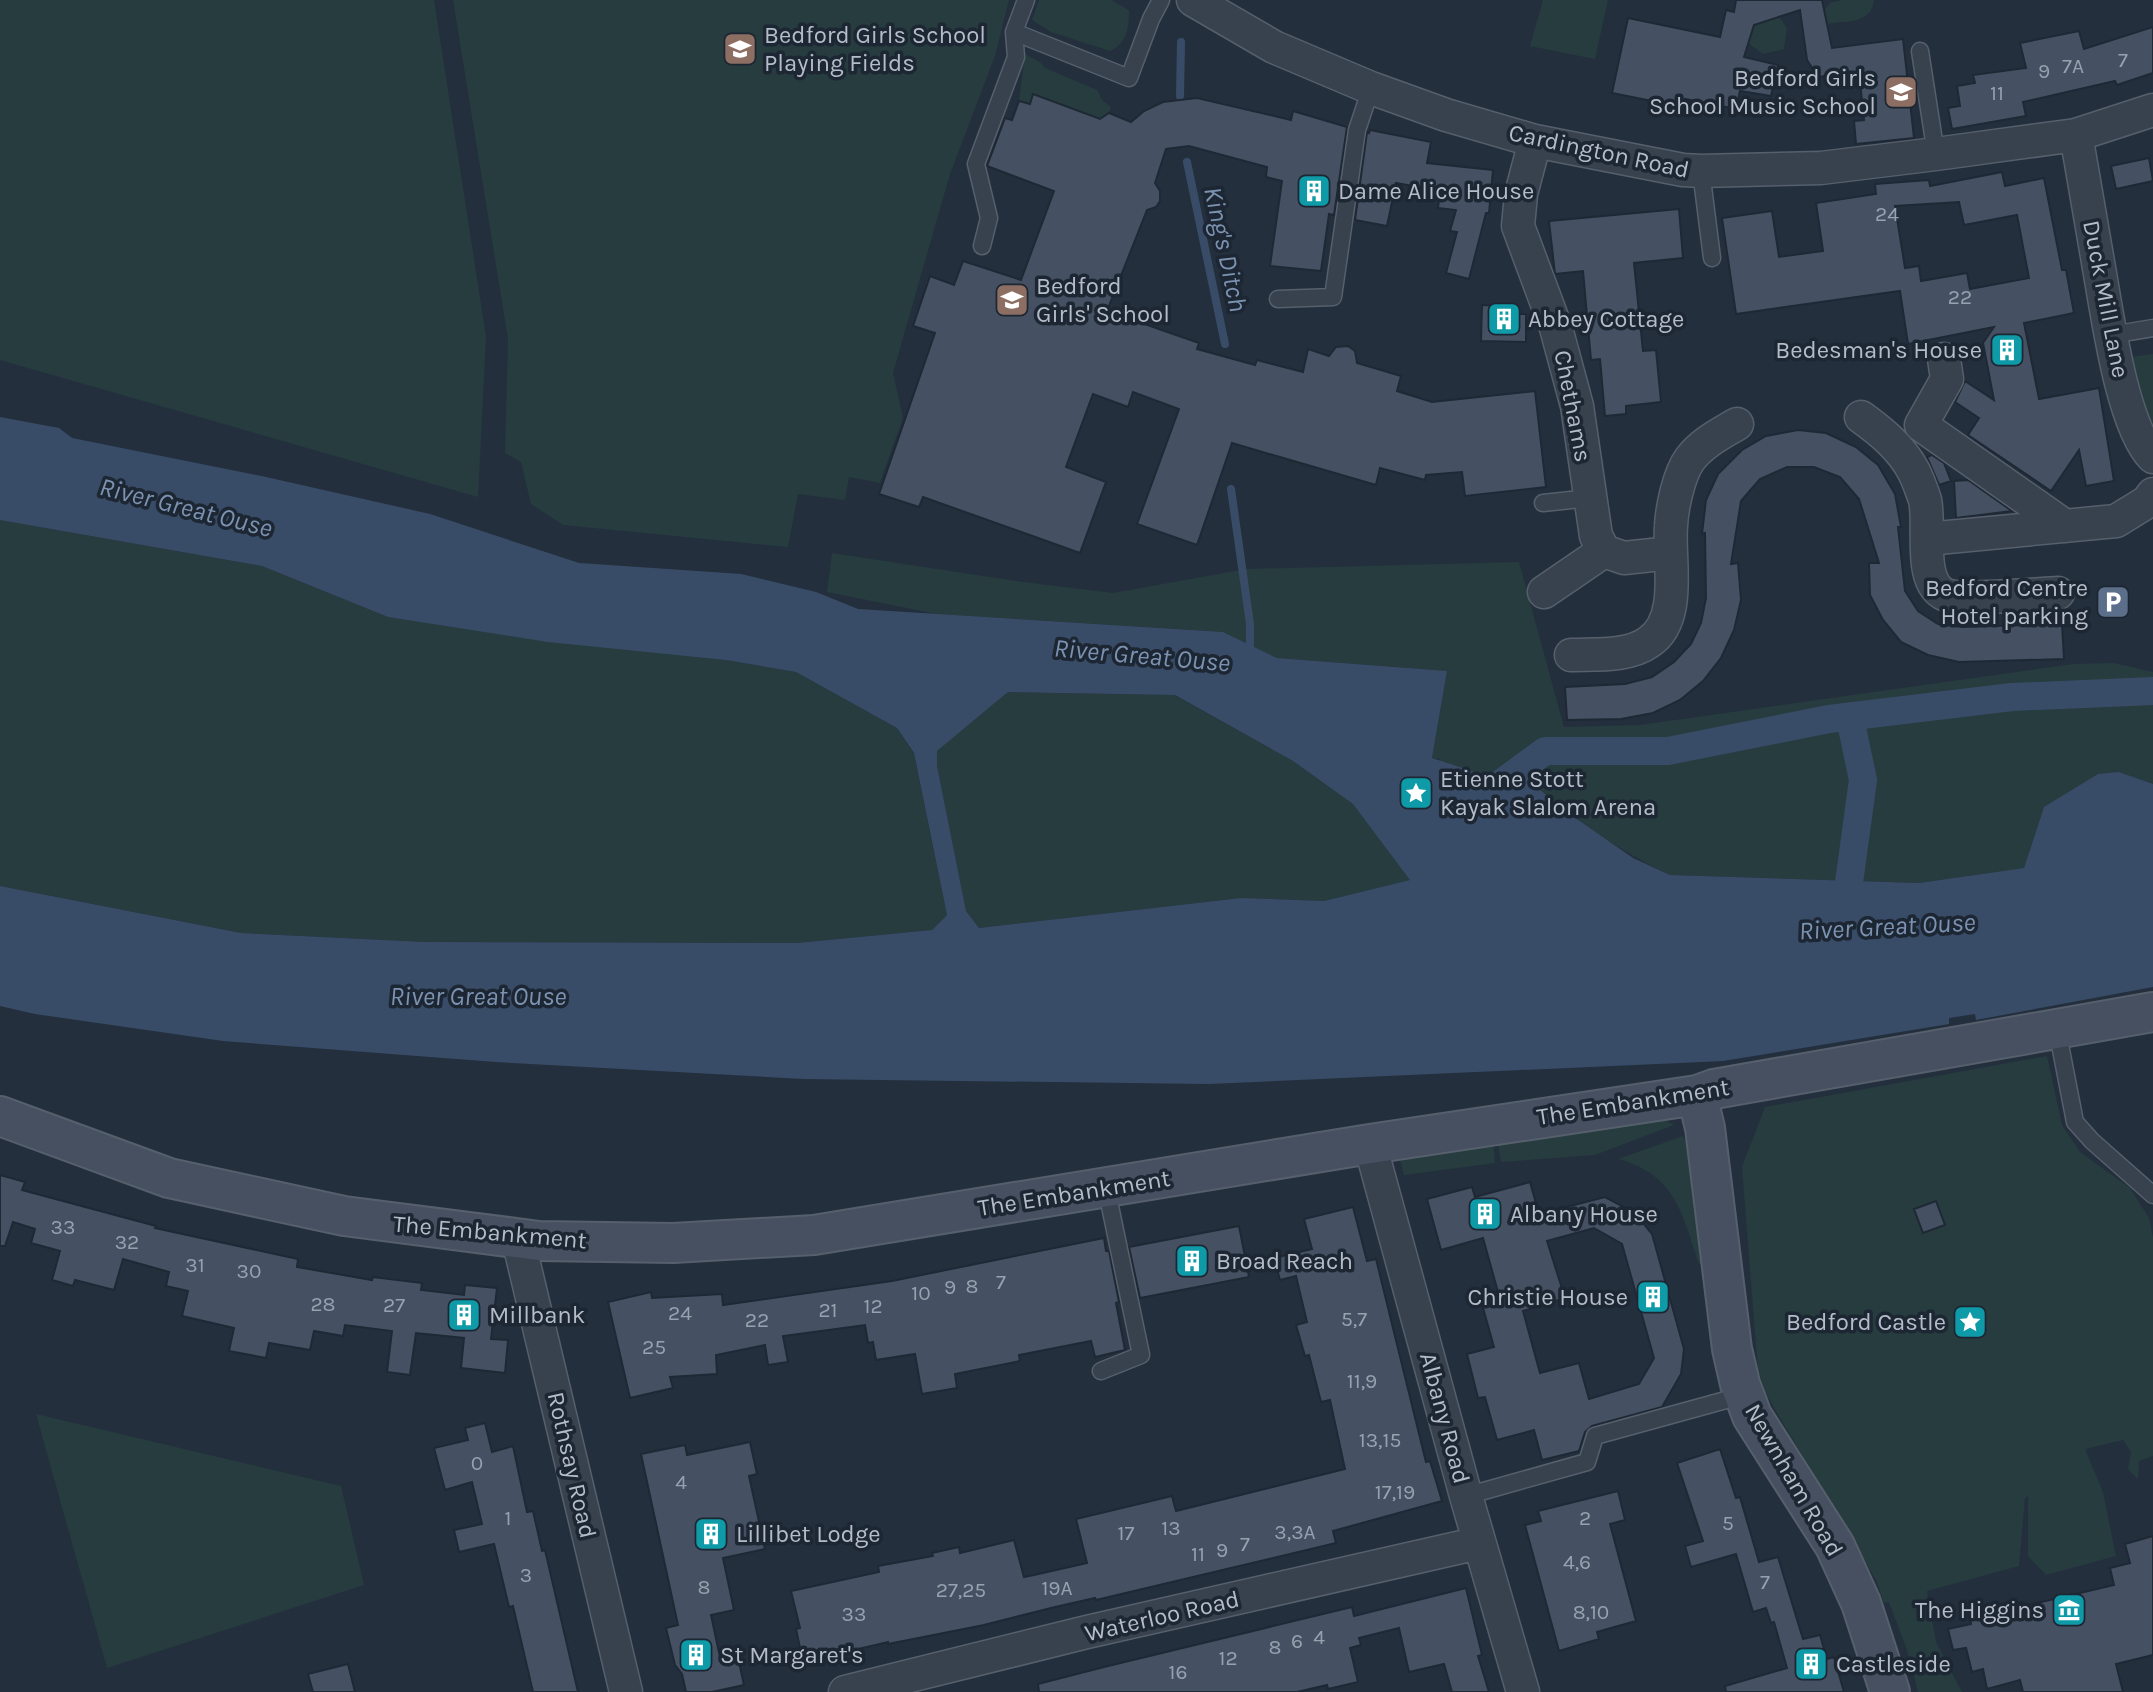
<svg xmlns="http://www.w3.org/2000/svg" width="2153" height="1692" font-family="Karla,sans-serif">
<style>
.green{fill:#263c3f}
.water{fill:#394c67;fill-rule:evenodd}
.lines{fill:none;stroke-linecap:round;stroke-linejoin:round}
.stream{stroke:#394c67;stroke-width:8}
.canal{stroke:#394c67;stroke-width:28}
.building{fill:#455162;stroke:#1f2835;stroke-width:2;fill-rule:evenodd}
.lane-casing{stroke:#565f6c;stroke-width:19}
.street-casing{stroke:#565f6c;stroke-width:35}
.secondary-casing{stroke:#565f6c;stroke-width:42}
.lane{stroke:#38414e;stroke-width:16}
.street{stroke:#38414e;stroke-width:32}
.secondary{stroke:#465061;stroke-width:38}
.labels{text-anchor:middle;stroke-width:7;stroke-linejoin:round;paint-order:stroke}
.number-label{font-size:21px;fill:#98a1af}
.poi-label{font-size:24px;fill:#b4bcc9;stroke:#1d2633;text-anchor:start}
.street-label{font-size:24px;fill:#b4bcc9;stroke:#1d2633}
.water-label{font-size:26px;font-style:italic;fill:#7c92b1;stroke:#1d2633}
</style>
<rect width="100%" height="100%" fill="#242f3e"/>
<!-- green -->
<path class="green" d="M0,0H434L486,337L478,497L0,360Z
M453,0H1009L995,56L950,174L893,373L903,418L880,483L849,477L845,500L798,494L788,547L563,525L531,504L521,462L505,453L508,339Z
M1039,0H1111L1129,10C1129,28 1127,43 1110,51L1051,32L1032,20Z
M1543,0H1608L1595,59L1530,46Z
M1842,0H1874C1872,24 1845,21 1827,24L1824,10L1830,3Z
M1779,17L1787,28L1784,49L1763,54L1748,43L1754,25Z
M1025,54L1040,62L1045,68L1097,90L1102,100L1111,107L1109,113L1100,119L1033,94L1030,104L1019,101Z
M2153,354V433L2145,417L2130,357Z
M0,520L262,566L388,617L726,660L796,672L897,728L914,754L947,915L932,930L797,943L425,942L241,933L0,886Z
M832,553L1023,582L1113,593L1246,569L1519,562L1564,727L1640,725L2073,664L2114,663L2153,672V784L2119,772L2044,807L2024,868L1919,883L1670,875C1619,851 1574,819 1531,782L1411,880L1324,901L1241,898L979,928L966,911L937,766V751L1008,692L1174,695L1293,761L1353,804L1382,840L1440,759L1432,758L1447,671L1277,658L1223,632L937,614L827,592Z
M2047,1056L2062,1125L2080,1152L2130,1188L2149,1218L2153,1237V1456L2139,1461L2138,1479L2128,1469L2131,1452L2123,1440L2085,1449L2103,1492L2116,1556L2046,1575L2028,1556V1496L2025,1498L2019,1566L1927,1591L1936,1642L1962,1692H1918L1907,1650L1889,1602L1884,1603L1876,1580L1766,1394L1758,1371L1742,1167L1765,1107Z
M1650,1117L1665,1120L1674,1125L1595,1155L1501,1162L1497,1138Z
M1683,1136L1689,1150L1706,1264H1699C1682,1213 1676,1175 1618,1159Z
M1493,1139L1495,1163L1404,1175L1400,1160L1407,1151Z
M36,1414L341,1486L364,1585L107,1668Z"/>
<!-- water -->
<path class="water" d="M0,417L59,428L72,438L266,477L430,514L579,563L741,574L816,592L858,609L1223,632L1277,658L1447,671L1432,758L1484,775L1531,782L1564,810L1633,858L1670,875L1919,883L2024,868L2044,807L2098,774L2119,772L2153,784V987L1976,1020L1975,1014L1949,1018V1024L1723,1061L1209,1084L804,1079L496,1062L223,1041L35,1014L0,1006V886L241,933L425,942L797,943L932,930L947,915L914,753L897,728L796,672L726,660L548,642L388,617L262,566L0,520ZM1008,692L1175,695L1293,761L1353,804L1410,880L1324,901L1241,898L979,928L966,911L937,766V751Z"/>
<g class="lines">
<!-- stream -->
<path class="stream" d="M1180,96L1181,42
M1187,162L1225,344
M1231,489L1250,624V656"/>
<!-- canal -->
<path class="canal" d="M1477,801L1545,751H1668L1829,719L2012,697L2153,691
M1844,919L1863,780L1850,718"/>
</g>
<!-- building -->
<path class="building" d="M1736,0H1822L1832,48L1903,39L1914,138L1856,144L1854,121L1864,120L1859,72L1818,77L1807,60L1800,10L1754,25L1744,57L1778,65L1771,96L1740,91L1736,109L1685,99L1682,107L1612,93L1628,18L1720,37L1726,10L1734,12Z
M2153,27V73L2117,85L2115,81L2023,102L2026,116L1952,129L1948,108L1960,106L1957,86L1975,83L1973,75L2026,68L2020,43L2079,31L2084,49Z
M1033,94L1100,119L1109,113L1131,122L1144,111L1163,102L1197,98L1291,120L1293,111L1347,127L1334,215L1329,214L1321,271L1270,266L1282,181L1266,177L1267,167L1189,146L1166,149L1155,183L1160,191V201L1156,207L1147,210L1107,311L1199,343L1197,349L1255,365L1257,360L1303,372L1308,349L1329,356L1336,347L1348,346L1355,351L1357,363L1401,376L1397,391L1432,402L1535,391L1546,487L1465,496L1462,472L1426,475L1425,480L1380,468L1376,485L1232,443L1197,545L1137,524L1179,409L1133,392L1128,407L1093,394L1066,467L1106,482L1080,553L923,497L919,507L879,494L935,333L913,326L930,276L954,285L963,261L1021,280L1054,191L987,166L1005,118L1012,120L1019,101L1030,104Z
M1370,130L1431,142L1427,163L1493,170L1489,213H1486L1469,279L1446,273L1457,232L1450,231L1456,210L1438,208L1440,191L1396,183L1387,226L1355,220L1367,132L1369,133Z
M2149,158L2153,181L2116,189L2111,166Z
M2002,172L2005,186L2044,178L2062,270H2066L2074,313L2024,323L2039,399L2099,388L2114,481L2086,486L2079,450L2051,491L1968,435L1979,418L1955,402L1965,381L1994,400L1983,343L1994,327L1908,344L1900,291L1736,314L1722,218L1772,211L1779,257L1823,251L1816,203L1876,194L1875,184L1929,180L1930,186ZM1959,202L1964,225L2017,215L2029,278L1970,289L1967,273L1921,281L1919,266L1905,268L1895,206Z
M1679,209L1683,258L1634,263L1643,351L1656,350L1661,402L1626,406V414L1605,416L1600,359L1591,360L1583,271L1555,274L1549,221Z
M1482,305L1503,306V314H1526V342L1481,341Z
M1798,430L1826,433L1856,447L1878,465L1895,494L1901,527H1898L1905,591L1918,611L1938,624L1962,627L2062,624L2064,659L1959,662L1928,655L1901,642L1883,620L1870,595L1869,563H1879L1859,499L1840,477L1814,467H1787L1760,479L1741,501L1731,564L1738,563L1741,600L1734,630L1721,658L1703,681L1680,700L1653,713L1621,719L1567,720L1565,687L1625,684L1652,677L1674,662L1691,644L1701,623L1706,598L1705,533L1702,534L1706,500L1718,474L1742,450L1766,436Z
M1932,455L1944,463L1951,481L1939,485L1927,457Z
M1968,480L2012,511L1956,518L1954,481Z
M0,1175L25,1182L22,1190L156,1226L155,1228L298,1259L297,1267L372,1280L373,1277L422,1283L421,1290L464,1295L465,1285L497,1288L491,1339L508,1340L505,1373L461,1368L464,1338L416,1333L410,1375L387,1372L392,1331L345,1325L343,1336L314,1331L310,1350L269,1343L266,1358L229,1351L234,1328L182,1316L188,1291L166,1286L169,1272L123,1259L114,1290L75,1280L73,1286L52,1280L60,1251L31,1243L35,1229L13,1222L5,1246H0Z
M1530,1182L1539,1214L1605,1197L1635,1213L1652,1234L1684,1349L1681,1374L1662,1407L1592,1426L1585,1432L1579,1451L1542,1460L1534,1430L1497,1440L1485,1397L1478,1398L1467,1354L1494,1347L1480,1297L1498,1292L1483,1238L1441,1250L1427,1199L1472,1187L1475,1197ZM1594,1228L1622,1244L1654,1358L1639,1384L1589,1399L1579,1363L1540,1373L1523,1311L1565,1298L1547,1241Z
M1936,1201L1945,1225L1923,1233L1914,1209Z
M1353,1207L1367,1261L1376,1259L1426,1462L1430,1461L1442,1501L1333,1531L1336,1543L1096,1600L1095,1598L1051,1608L984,1625L888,1644V1642L803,1662L796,1629L800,1628L791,1591L879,1572L878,1566L933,1556L932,1553L959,1547L960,1553L1014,1540L1024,1577L1034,1575L1087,1563L1076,1519L1172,1496L1176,1511L1345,1469L1330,1400L1321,1402L1309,1355L1305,1356L1296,1325L1307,1322L1296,1276L1280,1280L1274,1258L1312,1249L1304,1219Z
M1239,1226L1249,1277L1140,1298L1129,1247Z
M1104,1238L1106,1251H1109L1119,1302L1116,1303L1125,1350L1095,1357L1091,1341L1019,1355L1020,1361L955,1374L957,1388L922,1394L915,1354L876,1360L873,1342L868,1343L865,1325L783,1336L788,1362L768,1365L765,1345L716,1355L717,1374L670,1377L673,1388L630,1398L608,1302L651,1292L652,1298L722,1294L723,1305L892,1281Z
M485,1423L492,1452L513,1446L527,1512L533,1511L542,1551L545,1550L578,1692H533L513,1606L509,1607L494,1544L459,1552L454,1530L482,1524L472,1482L445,1490L434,1448L468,1440L465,1428Z
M750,1442L757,1474L749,1476L765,1549L723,1558L734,1610L711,1615L720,1657L737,1653L744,1685L712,1692H686L682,1674L675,1665L666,1628L678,1625L641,1454L685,1445L687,1455Z
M1720,1449L1736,1498L1740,1497L1759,1562L1778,1557L1803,1639L1820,1635L1827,1659L1834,1657L1844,1692H1726L1725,1686L1787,1668L1774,1622L1771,1623L1766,1608L1753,1612L1736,1554L1691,1567L1685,1546L1703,1541L1677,1463Z
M1618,1491L1625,1520L1610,1524L1636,1621L1597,1632L1599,1639L1559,1651L1525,1525L1541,1521L1538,1511Z
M2153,1536V1655L2116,1664L2123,1692H2023L2020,1680L1987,1689L1983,1669L1972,1672L1966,1648L1953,1650L1948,1629L1971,1624L1969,1614L2022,1602L2024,1606L2114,1585L2110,1568L2130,1563L2125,1544Z
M1466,1588L1482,1655L1478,1656L1489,1692H1452L1444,1664L1409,1672L1399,1628L1359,1638L1361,1645L1350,1648L1358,1682L1328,1689L1327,1685L1297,1692H1039L1038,1684L1104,1667L1352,1607L1354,1616Z
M348,1664L355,1692H313L308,1674Z"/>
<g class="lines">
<defs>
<path id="lane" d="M1026,0L1014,32L1129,78L1151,19L1161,0
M1920,51L1936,154
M1701,171L1712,258
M982,246L989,218L976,164L1016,57L1014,32
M1278,299L1333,297L1357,130L1371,88
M2111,335L2153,328
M1543,503L1590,498
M2057,1029L2075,1122L2092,1141L2153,1195
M1101,1371L1141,1355L1106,1187
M1466,1496L1587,1462L1595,1436L1744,1395"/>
<path id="street" d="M1193,0L1274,47L1371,88L1446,115L1535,141L1683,170L1701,171L1821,168L1936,154L2076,135L2153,110
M2076,135C2084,179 2091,223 2099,268C2107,313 2122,426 2153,457
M1535,141L1521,194L1518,226L1556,328L1577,406L1596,536L1604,551L1544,592
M1944,359L1947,379L1921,425L2065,526
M1861,417C1882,432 1901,448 1913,470C1918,479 1922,491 1925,500C1931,526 1917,583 1946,595C1961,601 2037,594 2058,593
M1927,539L2116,521L2147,502L2153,494
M1604,551L1624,558L1671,553
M1571,655C1596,654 1628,657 1649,642C1683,619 1668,560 1671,526C1672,507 1679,474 1690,459C1702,443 1720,434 1737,424
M1370,1144L1466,1496L1523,1692
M518,1239L626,1692
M845,1692L1087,1632L1479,1543"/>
<path id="secondary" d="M1697,1095L1705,1128L1732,1349L1740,1384L1752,1416L1835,1546L1861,1603L1890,1692
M0,1116L169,1178L344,1216L539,1241L673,1243L814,1235L1370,1144L1697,1095L1714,1089L2153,1012"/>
</defs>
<!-- lane casing -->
<use href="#lane" class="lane-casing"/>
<!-- street casing -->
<use href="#street" class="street-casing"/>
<!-- secondary casing -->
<use href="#secondary" class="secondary-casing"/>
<!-- lane -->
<use href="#lane" class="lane"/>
<!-- street -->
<use href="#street" class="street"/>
<!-- secondary -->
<use href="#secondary" class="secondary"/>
</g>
<!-- icons -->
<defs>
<symbol id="school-square" viewBox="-11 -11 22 22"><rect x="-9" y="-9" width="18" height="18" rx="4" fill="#8d6e63" stroke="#1d2633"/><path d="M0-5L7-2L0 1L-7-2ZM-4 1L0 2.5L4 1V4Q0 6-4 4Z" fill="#fff"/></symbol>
<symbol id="building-square" viewBox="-11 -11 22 22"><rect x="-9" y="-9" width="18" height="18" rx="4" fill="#0f9aa8" stroke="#1d2633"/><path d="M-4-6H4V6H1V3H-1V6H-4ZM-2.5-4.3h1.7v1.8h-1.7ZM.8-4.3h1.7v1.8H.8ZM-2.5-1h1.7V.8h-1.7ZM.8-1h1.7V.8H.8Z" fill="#fff"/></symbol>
<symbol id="parking-square" viewBox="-11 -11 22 22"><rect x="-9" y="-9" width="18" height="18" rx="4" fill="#5c6f8a" stroke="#1d2633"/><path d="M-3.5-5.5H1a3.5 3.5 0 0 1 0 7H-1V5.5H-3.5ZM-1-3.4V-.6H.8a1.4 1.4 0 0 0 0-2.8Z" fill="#fff"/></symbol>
<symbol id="sight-square" viewBox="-11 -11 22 22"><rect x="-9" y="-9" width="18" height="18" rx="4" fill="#0f9aa8" stroke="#1d2633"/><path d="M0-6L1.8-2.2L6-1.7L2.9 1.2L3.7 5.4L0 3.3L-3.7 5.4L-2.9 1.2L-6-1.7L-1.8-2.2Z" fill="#fff"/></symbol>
<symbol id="museum-square" viewBox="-11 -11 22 22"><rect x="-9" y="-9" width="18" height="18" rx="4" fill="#0f9aa8" stroke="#1d2633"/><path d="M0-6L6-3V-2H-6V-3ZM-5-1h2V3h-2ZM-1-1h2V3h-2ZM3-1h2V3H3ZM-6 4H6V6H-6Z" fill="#fff"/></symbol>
</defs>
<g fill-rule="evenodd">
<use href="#school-square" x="721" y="30" width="38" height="38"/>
<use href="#school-square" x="1882" y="73" width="38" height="38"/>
<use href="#building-square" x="1295" y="172" width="38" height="38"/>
<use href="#school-square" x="993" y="281" width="38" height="38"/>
<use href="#building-square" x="1485" y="300" width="38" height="38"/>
<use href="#building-square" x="1988" y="331" width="38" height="38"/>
<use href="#parking-square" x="2094" y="583" width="38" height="38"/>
<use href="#sight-square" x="1397" y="774" width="38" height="38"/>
<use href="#building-square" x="1466" y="1195" width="38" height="38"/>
<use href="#building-square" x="1173" y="1242" width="38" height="38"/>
<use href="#building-square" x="1634" y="1278" width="38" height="38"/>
<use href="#building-square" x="445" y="1296" width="38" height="38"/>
<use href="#sight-square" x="1951" y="1303" width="38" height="38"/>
<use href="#building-square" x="692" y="1515" width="38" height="38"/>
<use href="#museum-square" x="2050" y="1591" width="38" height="38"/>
<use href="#building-square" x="677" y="1636" width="38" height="38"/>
<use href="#building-square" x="1792" y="1645" width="38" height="38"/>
</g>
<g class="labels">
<!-- number labels -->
<g class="number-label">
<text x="2123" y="67">7</text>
<text x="2073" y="73">7A</text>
<text x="2044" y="78">9</text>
<text x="1997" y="100">11</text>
<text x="1887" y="221">24</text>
<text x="1960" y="304">22</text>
<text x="63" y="1234">33</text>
<text x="127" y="1249">32</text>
<text x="195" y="1272">31</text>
<text x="249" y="1278">30</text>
<text x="1001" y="1289">7</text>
<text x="972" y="1293">8</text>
<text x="950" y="1294">9</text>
<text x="921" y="1300">10</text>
<text x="323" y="1311">28</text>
<text x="394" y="1312">27</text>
<text x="873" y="1313">12</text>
<text x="828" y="1317">21</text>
<text x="680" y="1320">24</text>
<text x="1354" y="1326">5,7</text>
<text x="757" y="1327">22</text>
<text x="654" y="1354">25</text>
<text x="1362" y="1388">11,9</text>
<text x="1380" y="1447">13,15</text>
<text x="477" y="1470">0</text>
<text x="681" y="1489">4</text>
<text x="1395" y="1499">17,19</text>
<text x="508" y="1525">1</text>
<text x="1585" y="1525">2</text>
<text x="1728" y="1530">5</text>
<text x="1171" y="1535">13</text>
<text x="1295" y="1539">3,3A</text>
<text x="1126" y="1540">17</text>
<text x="1245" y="1551">7</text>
<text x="1222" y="1557">9</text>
<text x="1198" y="1561">11</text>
<text x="1577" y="1569">4,6</text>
<text x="526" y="1582">3</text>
<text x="1765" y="1589">7</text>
<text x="704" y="1594">8</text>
<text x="1057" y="1595">19A</text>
<text x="961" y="1597">27,25</text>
<text x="1591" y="1619">8,10</text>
<text x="854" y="1621">33</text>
<text x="1319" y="1644">4</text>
<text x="1297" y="1648">6</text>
<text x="1275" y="1654">8</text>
<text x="1228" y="1665">12</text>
<text x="1178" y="1679">16</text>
</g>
<!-- poi labels -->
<g class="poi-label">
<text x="764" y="43">Bedford Girls School<tspan x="764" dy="28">Playing Fields</tspan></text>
<text x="1876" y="86" text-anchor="end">Bedford Girls<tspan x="1876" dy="28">School Music School</tspan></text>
<text x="1338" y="199">Dame Alice House</text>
<text x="1036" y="294">Bedford<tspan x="1036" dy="28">Girls' School</tspan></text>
<text x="1528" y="327">Abbey Cottage</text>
<text x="1982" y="358" text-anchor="end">Bedesman's House</text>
<text x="2088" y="596" text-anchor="end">Bedford Centre<tspan x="2088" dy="28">Hotel parking</tspan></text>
<text x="1440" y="787">Etienne Stott<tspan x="1440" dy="28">Kayak Slalom Arena</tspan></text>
<text x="1510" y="1222">Albany House</text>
<text x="1216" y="1269">Broad Reach</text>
<text x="1628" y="1305" text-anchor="end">Christie House</text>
<text x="489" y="1323">Millbank</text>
<text x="1946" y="1330" text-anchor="end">Bedford Castle</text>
<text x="736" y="1542">Lillibet Lodge</text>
<text x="2044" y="1618" text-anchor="end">The Higgins</text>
<text x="720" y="1663">St Margaret's</text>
<text x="1836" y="1672">Castleside</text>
</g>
<!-- street labels -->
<g class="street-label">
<text transform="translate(1599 151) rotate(12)" y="8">Cardington Road</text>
<text transform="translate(2106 299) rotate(79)" y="8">Duck Mill Lane</text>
<text transform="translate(1573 406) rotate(79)" y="8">Chethams</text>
<text transform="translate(1633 1102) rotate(-9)" y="8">The Embankment</text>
<text transform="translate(1074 1193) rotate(-9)" y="8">The Embankment</text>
<text transform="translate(490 1232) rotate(5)" y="8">The Embankment</text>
<text transform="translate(1445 1418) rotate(75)" y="8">Albany Road</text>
<text transform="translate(572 1465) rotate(77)" y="8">Rothsay Road</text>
<text transform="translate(1794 1480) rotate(60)" y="8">Newnham Road</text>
<text transform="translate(1162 1616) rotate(-13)" y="8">Waterloo Road</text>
</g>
<!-- water labels -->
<g class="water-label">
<text transform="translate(1226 249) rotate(78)" y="9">King's Ditch</text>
<text transform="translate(186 507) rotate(14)" y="9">River Great Ouse</text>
<text transform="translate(1142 655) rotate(5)" y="9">River Great Ouse</text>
<text transform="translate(1887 926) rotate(-3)" y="9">River Great Ouse</text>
<text x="478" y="1005">River Great Ouse</text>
</g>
</g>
</svg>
